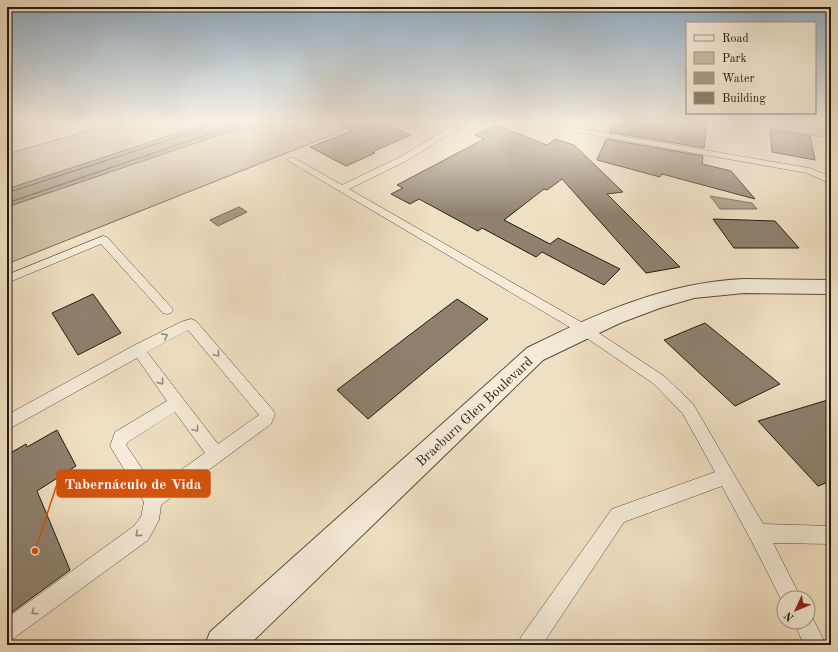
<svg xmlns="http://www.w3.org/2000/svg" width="838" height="652" font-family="'Old Standard TT',serif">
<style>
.green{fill:#cdbfa5;stroke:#786d5c}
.water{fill:#aa9d87;stroke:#746958}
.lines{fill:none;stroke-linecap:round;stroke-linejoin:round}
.shore{stroke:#665c4c;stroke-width:1}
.river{fill:#aa9d87;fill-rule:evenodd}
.building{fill:#8e816e;stroke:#231b12}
.lane-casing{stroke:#564c3e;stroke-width:1}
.street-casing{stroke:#564c3e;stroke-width:2}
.lane{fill:#f5ebd8;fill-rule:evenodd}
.street{fill:#f5ebd8;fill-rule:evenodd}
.oneway{stroke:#968d7f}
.labels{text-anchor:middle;stroke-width:3;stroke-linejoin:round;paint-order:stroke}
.street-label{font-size:14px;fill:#231b12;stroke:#f5ebd8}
.leader{fill:none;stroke:#d4530d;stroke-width:1.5}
.callout-dot{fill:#d4530d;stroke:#f5ebd8;stroke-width:1.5}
.callout{fill:#d4530d;stroke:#d4530d;stroke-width:1.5}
.callout-label{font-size:15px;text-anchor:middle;font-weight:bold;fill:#fff}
</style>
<rect width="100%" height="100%" fill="#f0e0c3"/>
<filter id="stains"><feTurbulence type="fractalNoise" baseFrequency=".005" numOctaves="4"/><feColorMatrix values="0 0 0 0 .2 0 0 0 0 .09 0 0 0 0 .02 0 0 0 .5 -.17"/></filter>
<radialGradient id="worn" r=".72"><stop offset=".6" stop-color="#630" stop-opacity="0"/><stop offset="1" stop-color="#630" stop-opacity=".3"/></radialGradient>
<!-- green -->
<path class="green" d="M116,123H357L337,133L7,264V154Z
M734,123H831V138Z"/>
<!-- water -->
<path class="water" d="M208,123H255L7,207V189Z
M710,196L752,203L757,209H720Z
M239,207L247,212L218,226L210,220Z"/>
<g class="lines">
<!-- shore -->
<path class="shore" d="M7,193L205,128L208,123
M7,203L242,123"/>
<!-- river -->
<path class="river" d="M815,123H831V130L819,128Z"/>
</g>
<!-- building -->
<path class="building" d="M335,123H383L411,135L372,152L375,153L346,166L310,147L352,131Z
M614,123H707L704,148L609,132Z
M496,125L547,145L555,139L574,145L623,192L607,194L680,267L646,273L562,179L547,190L544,189L504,220L550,244L558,238L620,269L604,285L542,252L536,257L482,228L478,231L419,199L410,204L391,194L403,188L397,185L484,139L475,135Z
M770,130L810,136L815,160L772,152Z
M606,139L703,156L702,164L731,171L755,199L662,174L660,177L597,160Z
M713,219L775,221L799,248H734Z
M93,294L121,333L78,355L52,313Z
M457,299L488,319L368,419L337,390Z
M705,323L780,384L735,406L664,340Z
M831,399V481L818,486L758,421Z
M57,430L76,466L37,491L70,570L7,616V455L26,444L27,447Z"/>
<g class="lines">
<defs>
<path id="lane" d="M16,123H27L7,129V125Z
M430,123H440L452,126L458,123H467L406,161L349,189L588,326L664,376L693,404L763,524L831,526V544L773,543L801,598H784V605L751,540L722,486L624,522L542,645H518L521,637L612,509L715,472L683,414L654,384L578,332L287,160L291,157L294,158L342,185L400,157L447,129Z
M533,123H546L809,168L830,176L831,184L807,173L537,125Z
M103,236L107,237L171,307L173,310L171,313L167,314L163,313L101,244L7,283V275Z
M191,319L196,321L272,409L275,414L271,424L161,505L159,520L148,540L14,638L7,642V618L134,526L141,517L144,502L110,446L115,432L167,401L137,358L7,430V415L133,346L181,322ZM188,330L259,415L218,444L147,352ZM175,412L205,453L155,488L126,445L128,442Z
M808,613L811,615L826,645H804L794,622H808Z"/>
<path id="street" d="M744,279L831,280V294L744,293L694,298L660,308L620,323L543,360L249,645H205L210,632L527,348C595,314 667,282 744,279Z"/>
</defs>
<!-- lane casing -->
<use href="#lane" class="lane-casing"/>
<!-- street casing -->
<use href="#street" class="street-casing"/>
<!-- lane -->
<use href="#lane" class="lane"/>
<!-- street -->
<use href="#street" class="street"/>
</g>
<!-- one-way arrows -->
<defs><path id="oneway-chevron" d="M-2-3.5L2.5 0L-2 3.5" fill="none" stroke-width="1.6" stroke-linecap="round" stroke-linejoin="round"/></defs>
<g class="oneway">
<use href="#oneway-chevron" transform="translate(165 336) rotate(-28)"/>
<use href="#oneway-chevron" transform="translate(217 354) rotate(50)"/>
<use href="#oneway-chevron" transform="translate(161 382) rotate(54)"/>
<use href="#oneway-chevron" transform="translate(196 429) rotate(53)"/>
<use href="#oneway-chevron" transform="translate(138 534) rotate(139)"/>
<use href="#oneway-chevron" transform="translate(34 612) rotate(144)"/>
</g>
<!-- sky -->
<linearGradient id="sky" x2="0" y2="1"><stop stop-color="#8fabc1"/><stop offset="0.57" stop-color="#f8f1e4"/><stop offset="1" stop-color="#f8f1e4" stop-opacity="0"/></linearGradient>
<rect width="838" height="214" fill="url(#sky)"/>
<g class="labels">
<!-- street labels -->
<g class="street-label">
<text transform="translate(474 411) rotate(-43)" y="5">Braeburn Glen Boulevard</text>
</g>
</g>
<!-- callouts -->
<path class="leader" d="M35 551L57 484"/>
<circle class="callout-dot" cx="35" cy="551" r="4"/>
<rect class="callout" x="57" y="470" width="153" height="27" rx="4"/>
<g class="callout-label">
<text x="133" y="489">Tabernáculo de Vida</text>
</g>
<!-- margin -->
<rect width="838" height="652" fill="none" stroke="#f0e0c3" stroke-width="24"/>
<rect x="8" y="8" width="822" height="636" fill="none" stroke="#231b12" stroke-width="2"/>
<rect x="12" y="12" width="814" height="628" fill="none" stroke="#231b12"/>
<!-- legend -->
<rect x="686" y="22" width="130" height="92" fill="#f5ebd8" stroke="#a19889"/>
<rect x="694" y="35" width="20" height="6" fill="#f5ebd8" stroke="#a19889"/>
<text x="722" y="42" font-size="12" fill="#231b12">Road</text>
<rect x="694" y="52" width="20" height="12" fill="#cdbfa5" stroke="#a19889"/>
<text x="722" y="62" font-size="12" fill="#231b12">Park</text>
<rect x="694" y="72" width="20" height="12" fill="#aa9d87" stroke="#a19889"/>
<text x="722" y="82" font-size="12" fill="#231b12">Water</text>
<rect x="694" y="92" width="20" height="12" fill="#8e816e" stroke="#a19889"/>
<text x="722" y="102" font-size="12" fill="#231b12">Building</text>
<!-- north arrow -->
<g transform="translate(796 610) rotate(226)"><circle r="19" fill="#f5ebd8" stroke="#a19889"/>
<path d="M0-3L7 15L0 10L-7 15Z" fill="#8f2418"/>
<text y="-6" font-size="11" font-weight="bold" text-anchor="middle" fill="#231b12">N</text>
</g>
<rect width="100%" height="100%" filter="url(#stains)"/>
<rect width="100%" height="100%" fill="url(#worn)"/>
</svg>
